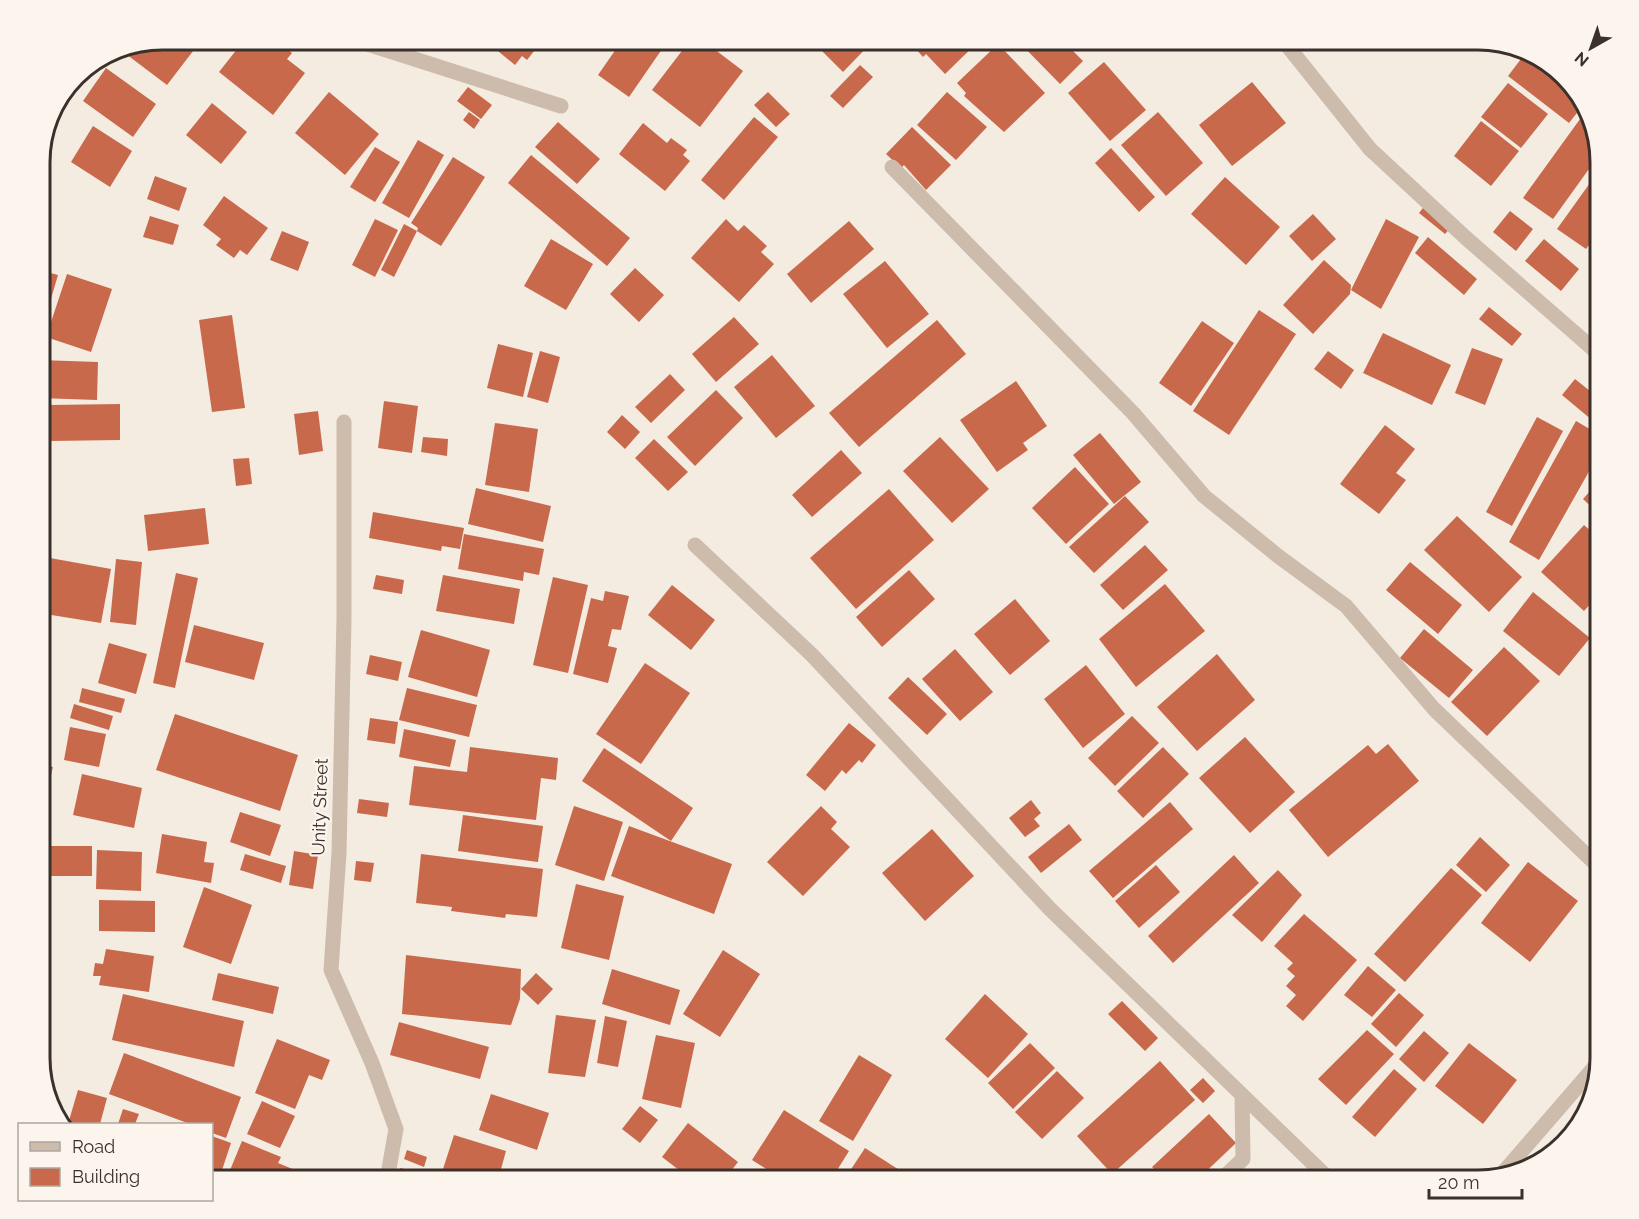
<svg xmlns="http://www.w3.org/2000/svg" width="1639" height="1219" font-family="Raleway,sans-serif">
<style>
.building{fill:#c8694b}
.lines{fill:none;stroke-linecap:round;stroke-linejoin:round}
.street{stroke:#cdbbac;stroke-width:15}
.labels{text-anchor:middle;stroke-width:4.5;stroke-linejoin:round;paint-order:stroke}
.street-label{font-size:18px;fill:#3b302b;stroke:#fbf5ee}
.rim{fill:none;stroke:#3b302b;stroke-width:3}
</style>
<rect width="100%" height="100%" fill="#f4ebe1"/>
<!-- building -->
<path class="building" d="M162,39H197L200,42L167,85L118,48Z
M245,39H262L266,42L274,39L292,53L287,59L305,73L273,115L219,72Z
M489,39H529L538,46L527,60L522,56L515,65L487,42Z
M623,39H669L629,97L598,75Z
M691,39H701L743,71L700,127L652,90Z
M824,39H875L843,72L817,46Z
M907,39H981L945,74L926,54L923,57Z
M1016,39H1061L1083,61L1060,84Z
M998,44L1045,93L1004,132L964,96L966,93L957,83Z
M1524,55L1552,65L1584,104L1569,123L1508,76Z
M1104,62L1146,110L1110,141L1068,93Z
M860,65L873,77L843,108L830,96Z
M106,68L156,104L133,137L83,101Z
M1252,82L1286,123L1232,166L1199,125Z
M1508,83L1548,114L1521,148L1481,117Z
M468,87L492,105L481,119L457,101Z
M329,92L379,134L345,175L295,133Z
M768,92L790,114L776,127L754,105Z
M947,92L987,127L956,160L917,125Z
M212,103L247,132L221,164L186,135Z
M1588,108L1599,155L1553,219L1523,198Z
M469,112L480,120L474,129L463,120Z
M1158,112L1203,163L1166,196L1121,145Z
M754,117L778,137L724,200L701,180Z
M1481,121L1519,151L1491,186L1454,156Z
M558,122L600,159L577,184L535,147Z
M643,123L667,143L671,138L687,150L683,155L690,161L665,191L619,154Z
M93,126L132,151L110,187L71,162Z
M912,127L951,165L926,190L904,165L901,168L886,154Z
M418,140L444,155L409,218L382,203Z
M375,147L400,162L375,202L350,187Z
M1111,148L1155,197L1139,212L1095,163Z
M531,155L630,238L607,266L508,183Z
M453,157L485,177L441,246L417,231L418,228L411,223Z
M1600,169V230L1586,249L1557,229Z
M155,176L187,188L179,211L147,199Z
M1225,177L1280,227L1246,265L1191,214Z
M224,196L268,228L247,255L240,250L234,258L216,245L221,239L203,225Z
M1426,204L1452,226L1445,234L1419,213Z
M1510,211L1533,229L1516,251L1493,232Z
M1313,214L1336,239L1312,261L1289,236Z
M150,216L179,225L173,245L143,237Z
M375,219L398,230L375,277L352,265Z
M726,219L738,231L744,225L767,246L761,252L774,264L739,302L691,258Z
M1386,219L1419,237L1381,309L1351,290Z
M849,221L874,249L811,303L787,274Z
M404,224L417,231L394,277L381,270Z
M282,231L309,242L298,271L270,260Z
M1428,237L1477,279L1464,295L1415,253Z
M551,239L593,264L566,310L524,286Z
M1544,239L1579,269L1561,291L1525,261Z
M1324,260L1351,285L1350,294L1313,334L1283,305Z
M885,261L929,314L887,348L843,294Z
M635,268L664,295L639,322L610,294Z
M39,270L58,275L45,319L39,317Z
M67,274L112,289L91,352L46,337Z
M1489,307L1522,334L1512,346L1479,319Z
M1259,310L1296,334L1229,435L1193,411Z
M232,315L245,408L212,412L199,320Z
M734,317L759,344L716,382L692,354Z
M937,320L966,354L859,447L829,413Z
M1202,321L1234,343L1191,406L1159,383Z
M1383,333L1451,365L1432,405L1363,373Z
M498,344L533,353L523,397L487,388Z
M1472,348L1503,359L1485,405L1455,393Z
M540,351L560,357L548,403L527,397Z
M1328,351L1354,370L1341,389L1314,369Z
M772,355L815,406L776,438L734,387Z
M39,360L98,362L97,400L39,398Z
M670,374L685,390L651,423L635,407Z
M1575,379L1600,399L1598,425L1562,395Z
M1016,381L1047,426L1023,443L1028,450L997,472L960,420Z
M716,390L743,418L695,466L667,437Z
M384,401L418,406L412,453L378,448Z
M120,404V440L50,441L49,405Z
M318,411L323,451L299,455L294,414Z
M622,415L640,432L625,449L607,432Z
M1537,417L1563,431L1512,526L1486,512Z
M1576,421L1600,435V452L1539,560L1509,542Z
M495,423L538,429L529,492L485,485Z
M1385,425L1415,449L1396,473L1406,480L1379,514L1340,484Z
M1100,433L1141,482L1114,504L1073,455Z
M423,437L448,439L447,456L421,452Z
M940,437L989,489L952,523L903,471Z
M654,439L688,472L668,491L635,458Z
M841,450L862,473L812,517L792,495Z
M249,458L252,484L236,486L233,459Z
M1075,467L1109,504L1066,544L1032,508Z
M1600,480V515L1583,499Z
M476,488L551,506L543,542L468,524Z
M889,489L934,540L856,609L810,558Z
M1125,496L1149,522L1094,573L1069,547Z
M205,508L209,544L148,551L144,515Z
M373,512L464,528L460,549L442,546L441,551L369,538Z
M1457,516L1522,577L1489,612L1424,550Z
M1584,525L1600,539V593L1584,611L1541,572Z
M464,534L544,549L539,575L524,572L523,581L458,569Z
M1145,545L1168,570L1123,610L1100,585Z
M39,556L111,569L101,623L39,613Z
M116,559L142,562L136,625L110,622Z
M1410,562L1462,605L1438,634L1386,590Z
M909,570L935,599L882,647L856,617Z
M176,573L198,578L175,688L153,683Z
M376,575L404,580L402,594L373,589Z
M443,575L520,589L514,624L436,611Z
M553,577L588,585L568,673L533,665Z
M1165,584L1205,631L1136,687L1099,639Z
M672,585L715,620L691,650L648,615Z
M605,591L629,596L621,630L612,629L608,646L617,648L608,683L573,674L591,598L603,601Z
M1533,592L1590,638L1559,676L1503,631Z
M1015,599L1050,641L1010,675L974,634Z
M194,625L264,643L254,680L185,662Z
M1424,629L1473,670L1449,698L1400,658Z
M421,630L490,650L477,697L408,677Z
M109,643L147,654L136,694L98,683Z
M1504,647L1540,681L1487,736L1451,702Z
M955,649L993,692L960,721L922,679Z
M1217,654L1255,700L1197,751L1157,707Z
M370,655L402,662L398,681L366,674Z
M645,663L690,693L641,764L596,734Z
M1086,665L1125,714L1083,748L1044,699Z
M908,677L947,714L927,735L888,698Z
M82,688L125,699L121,713L79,702Z
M407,688L477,705L469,737L399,720Z
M74,704L113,716L109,730L70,718Z
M175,714L298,755L280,811L156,770Z
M1132,716L1159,743L1115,786L1088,758Z
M370,718L398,722L395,744L367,740Z
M849,723L876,745L862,763L859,760L846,774L842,770L825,791L806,775Z
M70,727L106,734L99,767L64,760Z
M404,729L456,740L450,767L399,757Z
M1245,737L1295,792L1250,833L1199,778Z
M1388,744L1419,781L1328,857L1289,810L1368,745L1376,754Z
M470,747L558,758L556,780L541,778L536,820L409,805L414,766L467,772Z
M1163,747L1189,774L1143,818L1117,791Z
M604,748L693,808L671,841L582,781Z
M39,764L53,767L47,791L39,789Z
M82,774L142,788L134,828L73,815Z
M359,799L389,803L387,817L357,813Z
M1031,800L1041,813L1034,819L1040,826L1025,837L1009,818Z
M1170,802L1193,829L1113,898L1089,871Z
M574,806L623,822L604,881L555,865Z
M821,806L837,822L831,829L850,847L803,896L767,862Z
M240,812L281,825L270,856L230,842Z
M463,815L543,826L538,862L458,851Z
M1069,824L1082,840L1041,873L1028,857Z
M629,826L732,864L714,914L611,876Z
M932,829L974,876L925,921L882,873Z
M162,834L207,842L204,862L214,863L211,883L156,873Z
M1480,837L1510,865L1486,892L1456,865Z
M39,846H92V876H39Z
M97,850L142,852L141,891L96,889Z
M294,851L318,855L313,889L289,885Z
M245,854L286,866L281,883L240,870Z
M421,854L543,869L537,917L506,914L505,918L451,911L452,907L416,903Z
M1234,855L1259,883L1173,963L1148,936Z
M356,861L374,863L371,882L354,880Z
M1528,862L1578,901L1530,962L1481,923Z
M1156,865L1180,892L1139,928L1115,901Z
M1451,868L1482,895L1405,982L1374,954Z
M1278,870L1302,895L1262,942L1232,915Z
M576,884L624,896L609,960L561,948Z
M204,887L252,905L231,964L183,947Z
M99,900L155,901V932L99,931Z
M1304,914L1357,960L1303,1021L1286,1006L1296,995L1286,986L1295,976L1287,969L1293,963L1274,946Z
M106,949L154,956L149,992L99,985L101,976H93L95,963L103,964Z
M723,950L760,974L720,1037L683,1014Z
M406,955L521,969L520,999L511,1025L402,1014Z
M1368,966L1396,990L1372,1017L1344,995Z
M612,969L680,990L670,1025L602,1004Z
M218,973L279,987L273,1014L212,1000Z
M536,973L553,989L538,1005L521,989Z
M1399,993L1424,1015L1396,1047L1371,1024Z
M123,994L244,1021L234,1067L112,1040Z
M985,994L1028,1034L988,1078L945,1039Z
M1122,1001L1158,1038L1145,1051L1108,1014Z
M556,1015L596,1020L585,1077L548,1073Z
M605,1016L627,1021L618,1067L597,1063Z
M399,1022L489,1047L480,1079L390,1055Z
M1367,1030L1394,1054L1346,1105L1318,1079Z
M1424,1031L1449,1053L1424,1082L1399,1059Z
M656,1035L695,1043L681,1108L642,1099Z
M277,1039L330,1060L322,1080L309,1075L295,1109L255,1093Z
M1030,1043L1055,1068L1013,1109L988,1083Z
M1469,1043L1517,1080L1483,1124L1435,1086Z
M124,1053L241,1097L226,1138L212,1133V1124H190L109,1094Z
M859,1055L892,1075L853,1141L819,1121Z
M1160,1061L1195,1100L1112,1174L1077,1136Z
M1394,1069L1417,1089L1375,1137L1352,1117Z
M1057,1071L1084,1098L1042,1139L1015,1112Z
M1203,1078L1215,1091L1203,1103L1190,1090Z
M78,1090L107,1098L100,1124H68Z
M491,1094L549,1113L537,1150L479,1130Z
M262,1101L295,1116L280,1148L247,1134Z
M640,1106L658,1120L640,1143L622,1129Z
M123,1109L139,1114L135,1124H118Z
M784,1110L849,1151L831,1180H784L752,1160Z
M1209,1114L1236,1143L1197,1180H1165L1152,1167Z
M688,1123L738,1162L724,1180H692L662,1157Z
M454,1135L506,1151L498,1180H479L443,1169Z
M212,1136L231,1143L220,1176L212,1173Z
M242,1141L281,1157L278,1163L295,1170L291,1180H226Z
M865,1148L915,1180H844Z
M407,1150L427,1157L424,1167L404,1159Z
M400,1168L421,1173L420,1180H397Z"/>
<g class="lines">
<!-- street -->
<path class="street" d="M352,39L561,106
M1282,39L1370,149L1466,238L1600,355
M892,167L1133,413L1204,496L1278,556L1346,606L1434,709L1600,868
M344,422V618L339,853L331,970L372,1063L396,1129L387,1180
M695,545L812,655L1050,909L1330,1180
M1501,1175L1598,1063
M1221,1180L1243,1159L1242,1095"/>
</g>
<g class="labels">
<!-- street labels -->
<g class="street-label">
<text transform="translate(320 807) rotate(-88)" y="6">Unity Street</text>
</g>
</g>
<!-- crop -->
<path d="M0 0H1639V1219H0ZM162 50H1478A112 112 0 0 1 1590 162V1058A112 112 0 0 1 1478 1170H162A112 112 0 0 1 50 1058V162A112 112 0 0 1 162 50Z" fill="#fbf5ee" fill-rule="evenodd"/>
<path class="rim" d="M162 50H1478A112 112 0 0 1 1590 162V1058A112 112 0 0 1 1478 1170H162A112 112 0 0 1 50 1058V162A112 112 0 0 1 162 50Z"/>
<!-- legend -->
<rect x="18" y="1123" width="195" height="78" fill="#fbf5ee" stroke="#aea6a0" stroke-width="1.5"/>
<rect x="30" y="1142" width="30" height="9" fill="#cdbbac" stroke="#aea6a0" stroke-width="1.5"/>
<text x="72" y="1153" font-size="18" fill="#3b302b">Road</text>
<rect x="30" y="1168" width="30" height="18" fill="#c8694b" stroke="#aea6a0" stroke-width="1.5"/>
<text x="72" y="1183" font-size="18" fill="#3b302b">Building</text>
<!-- north arrow -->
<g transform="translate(1591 48) rotate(220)" stroke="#fbf5ee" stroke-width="4.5" paint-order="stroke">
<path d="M0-4.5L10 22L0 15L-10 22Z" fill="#3b302b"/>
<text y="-9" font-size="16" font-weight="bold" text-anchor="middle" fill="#3b302b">N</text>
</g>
<!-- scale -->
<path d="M1429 1189v9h93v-9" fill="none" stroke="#3b302b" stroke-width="3"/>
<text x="1438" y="1189" font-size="18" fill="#3b302b" stroke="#fbf5ee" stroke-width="4.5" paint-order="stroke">20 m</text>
</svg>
